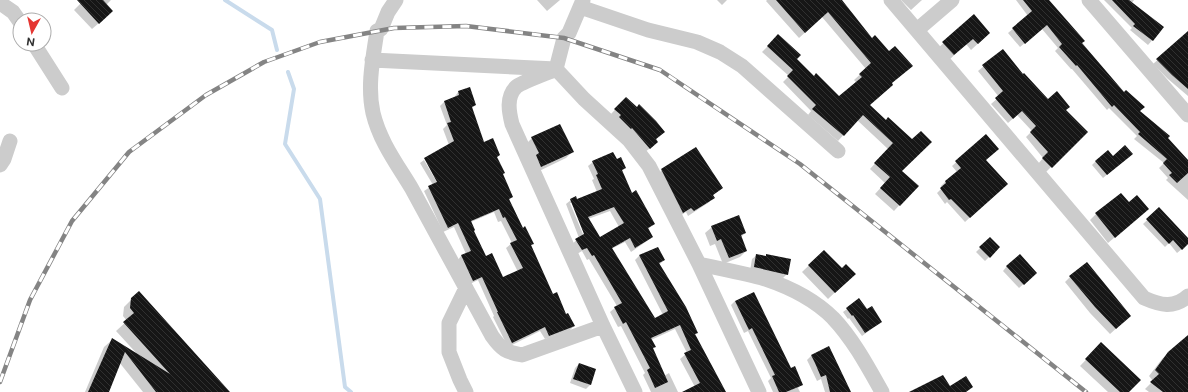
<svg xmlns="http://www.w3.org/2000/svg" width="1188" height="392" font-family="'Public Sans',sans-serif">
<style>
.shadow{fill:#0003;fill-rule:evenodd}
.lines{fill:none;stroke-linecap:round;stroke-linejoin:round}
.stream{stroke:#c9dbec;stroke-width:4}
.building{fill:url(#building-back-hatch);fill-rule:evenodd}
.street{stroke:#ccc;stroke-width:15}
.rail-casing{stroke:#848484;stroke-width:4.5}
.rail{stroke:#fff;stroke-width:3;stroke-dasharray:9;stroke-linecap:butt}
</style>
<defs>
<pattern id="building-back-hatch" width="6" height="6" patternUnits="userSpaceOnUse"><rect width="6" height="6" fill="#161616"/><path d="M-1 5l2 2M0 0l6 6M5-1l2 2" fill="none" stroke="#303030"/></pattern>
</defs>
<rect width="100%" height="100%" fill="#fff"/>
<!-- shadow -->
<path class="shadow" d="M84,0H111L106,5V17L92,29L74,10Z
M537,0H560L547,11Z
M717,0H727L722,5Z
M767,0H841L891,84L869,105L886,121L888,118L901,171L917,186L894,211L875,194L885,183L870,169L888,149L857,120L838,141L808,115L811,111L783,82L789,76L762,52L778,36L796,59L814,77L839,97L856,82L854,80L866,69L822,17L799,38L766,1Z
M901,0H922L911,10Z
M1016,0H1048L1081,43L1139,112L1188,160V200L1166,180L1168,178L1159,168L1164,163L1134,139L1137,136L1109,108L1107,110L1072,69H1071L1055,51L1058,48L1042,29L1020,47L1008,33L1028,16Z
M1104,0H1134L1132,3L1163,28L1148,45L1130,30L1132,28Z
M974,15L983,39L971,50L966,44L948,61L937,49Z
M1188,33V96L1168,79L1153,64Z
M1003,50L1023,76L1048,101L1065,111L1086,132L1046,172L1038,164L1043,158L1026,137L1032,131L1017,115L1008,123L991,104L999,97L978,71Z
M458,92L475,105L471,109L484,143L499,155L496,158L502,174L512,197L509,200L531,245L552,295L574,326L569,331L545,339L540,331L508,347L493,317L494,316L478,280L468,285L457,261L461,256L466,254L454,227L443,232L424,191L433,185L420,163L424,160L439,186L449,145L443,129L447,125L440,106L444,102L454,98ZM494,212L498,222L501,221L512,243L506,248L518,272L503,278L485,257L473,231L471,222Z
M626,98L660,136L655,140L653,146L645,152L611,114Z
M986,135L985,161L1002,188L965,222L947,202L945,204L937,193L942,188L941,186L945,182L957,172L952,166Z
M532,138L572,152L566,158L535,173L526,144Z
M695,148L722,188L712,196L713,198L708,203L688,216L686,212L677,218L656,176L662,170Z
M1112,157H1128L1103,178L1092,165L1096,161Z
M616,160L625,168L621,171L631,194L654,224L648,229L652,237L647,241L631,252L625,242L611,249L654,320L663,315L635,260L639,256L664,260L659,265L697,332L694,335L725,392H684L695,387L680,359L687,353L675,329L651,340L654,347L652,349L664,376L669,373L678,392H651L643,375L645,373L621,326L618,327L610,312L617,306L589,259L587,260L582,251L577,254L571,245L579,238L566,204L571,200H576L597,192L592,180L594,179L588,166L593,162ZM570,203H573L587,239H585ZM610,211L619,227L599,238L588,219Z
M1128,204L1148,209L1108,243L1090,220L1096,214Z
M1159,209L1188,240V244L1177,253L1169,243L1165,247L1143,224Z
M712,227L745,233L741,237L746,251L740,257L723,264L715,244L710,246L705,233Z
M990,238L999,247L985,261L976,252Z
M824,251L848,280L828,299L802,272Z
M757,255L765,257L767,255L787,274L783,278L750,271L752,259Z
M1007,266L1036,273L1019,288L1003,271Z
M1070,277L1130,316L1110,334L1090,313L1065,282Z
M132,299L212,392H143L119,362L108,392H85L104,347L112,340L139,356L116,331L127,321L123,316L124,307Z
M859,300L867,311L881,322L862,336L849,318L848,319L843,312Z
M735,301L791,369L801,385L798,388L800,392H773L768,381L771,378L748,331L744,333L731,305Z
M1188,336V392H1149L1145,389L1153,381L1149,376L1162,359Z
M1101,344L1128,392H1108L1080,366Z
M829,347L850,392H825L821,379L817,381L807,360L811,356Z
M579,364L595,370L590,385L586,389L570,383L575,368Z"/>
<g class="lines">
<!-- stream -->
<path class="stream" d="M225,0L272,30L277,50
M288,72L294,89L285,144L320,199L345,387L351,392"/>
</g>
<!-- building -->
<path class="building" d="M77,0H103L113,11L99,24Z
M776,0H842L872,38L875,35L889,51L895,46L913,66L892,83L893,85L870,105L886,120L888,117L912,139L921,131L932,142L902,171L919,186L900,206L880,188L890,177L874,163L893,143L863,115L844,136L812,109L816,105L787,76L793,70L767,46L778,34L801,55L797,59L814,76L816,73L839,96L862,77L859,74L871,63L828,12L805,33Z
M1023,0H1049L1085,41L1082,43L1124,92L1126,90L1145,107L1140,111L1170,136L1168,138L1188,160V173L1177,183L1169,175L1172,173L1163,163L1167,159L1138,134L1140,132L1114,105L1112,107L1077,65L1076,66L1059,47L1062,44L1047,25L1025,44L1012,28L1032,11Z
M1112,0H1129L1164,27L1153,41L1133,26L1135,24Z
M974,14L990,33L978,44L973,39L954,55L942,42Z
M1188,31V89L1172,75L1156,59Z
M1003,49L1023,74L1024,73L1048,99L1057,91L1070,107L1066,110L1088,132L1052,168L1042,158L1048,152L1030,132L1036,126L1022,111L1013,119L995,98L1003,91L982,65Z
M470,87L476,105L472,107L484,142L493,138L500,155L497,157L505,173L503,174L513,197L509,199L523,228L525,226L534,244L531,245L553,294L557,292L566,314L568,313L575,326L549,336L545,327L512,343L497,312H498L482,277L473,281L461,255L471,251L458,223L448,228L428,186L437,182L424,158L454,141L447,123L451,122L444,101L459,95L458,91ZM499,209L503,218L505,217L517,240L510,243L523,268L503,277L492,253L486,256L474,231L475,230L471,221Z
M626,97L637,107L639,104L656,121L665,132L656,139L658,142L650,149L632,128L631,129L619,117L621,115L614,109Z
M560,124L574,152L541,167L536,155L539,153L531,137Z
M986,134L999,149L986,160L1008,184L970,218L951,199L949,200L940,188L946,183L945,181L961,168L955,161Z
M1125,145L1133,154L1107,175L1095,161L1108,150L1113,156Z
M696,147L723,188L713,195L715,198L694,211L691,208L683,213L661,169Z
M613,152L617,159L621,157L626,168L622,170L632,193L636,190L655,224L648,228L653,237L635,248L630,238L612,248L655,318L668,311L639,255L658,247L665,260L659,263L686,307L698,333L695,334L726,392H682L700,383L684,353L691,350L680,325L651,338L656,347L653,348L668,382L655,388L647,370L650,368L626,322L623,324L614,307L622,303L594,255L592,256L587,248L582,250L575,239L584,234L570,199L576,196L577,199L602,189L596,175L598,174L592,161ZM614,207L624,223L600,237L588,217Z
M1121,193L1129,202L1137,195L1149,209L1115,238L1095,213Z
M1159,207L1188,238V244L1182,250L1173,240L1169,244L1146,219Z
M739,215L746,233L741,235L747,251L729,258L721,239L717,241L711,226Z
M990,237L1000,247L990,258L979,247Z
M824,250L842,268L846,264L856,274L835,293L808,265Z
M756,254L766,256V254L791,259L788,275L754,267Z
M1020,254L1037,273L1024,285L1006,266Z
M1087,262L1131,316L1116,329L1095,307L1069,276Z
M139,291L230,392H156L125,352L109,392H88L112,338L170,374L123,322L134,313L130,308L131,298Z
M754,292L791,368L795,366L803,385L786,392H779L772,376L775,375L752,328L749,330L735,301Z
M859,298L867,309L872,306L882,322L865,333L853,315L852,316L846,308Z
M1188,335V392H1163L1150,382L1159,374L1155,370L1168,352Z
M1101,342L1141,380L1129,392H1120L1085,359Z
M829,346L851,392H830L826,375L821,377L815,363L811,355Z
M579,363L596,369L591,385L573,379Z
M943,375L950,386L966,376L973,387L966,392H909Z"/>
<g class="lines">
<!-- street -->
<path class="street" d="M396,0L388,12L381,29L377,31C373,58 367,86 373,113C380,142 397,164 412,189C439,238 465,287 492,336C502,350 506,352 522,355L603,326
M891,0L1144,298C1160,305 1174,309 1188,296
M1089,0L1188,115
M0,3L13,12L20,22
M580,7L648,30L697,42L720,52L742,66L838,151
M917,30L952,0
M34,44L62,88
M372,60L556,69L584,99L629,140L649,166L699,264C721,269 743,273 765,279C789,287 815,300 833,318C853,339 868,367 882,392
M556,69L564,38L569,33L583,0
M554,70C547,73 520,83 516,87C506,97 509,112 512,124L603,326L635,392
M0,165L4,159L10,141
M699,264L759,392
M466,288L449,323V352L460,380L466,392"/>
<defs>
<path id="rail" d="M0,382L30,300L72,221L129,152L206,95L264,62L320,42L394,28L466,26L564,38L660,70L800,164L1086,392"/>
</defs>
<!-- rail casing -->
<use href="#rail" class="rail-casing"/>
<!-- rail -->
<use href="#rail" class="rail"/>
</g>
<!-- north arrow -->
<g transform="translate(32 32) rotate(188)"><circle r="19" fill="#ffffff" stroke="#acacac"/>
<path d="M0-3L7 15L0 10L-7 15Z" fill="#e53632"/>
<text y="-6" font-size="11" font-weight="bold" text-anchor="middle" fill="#2f2f2f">N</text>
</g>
</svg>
